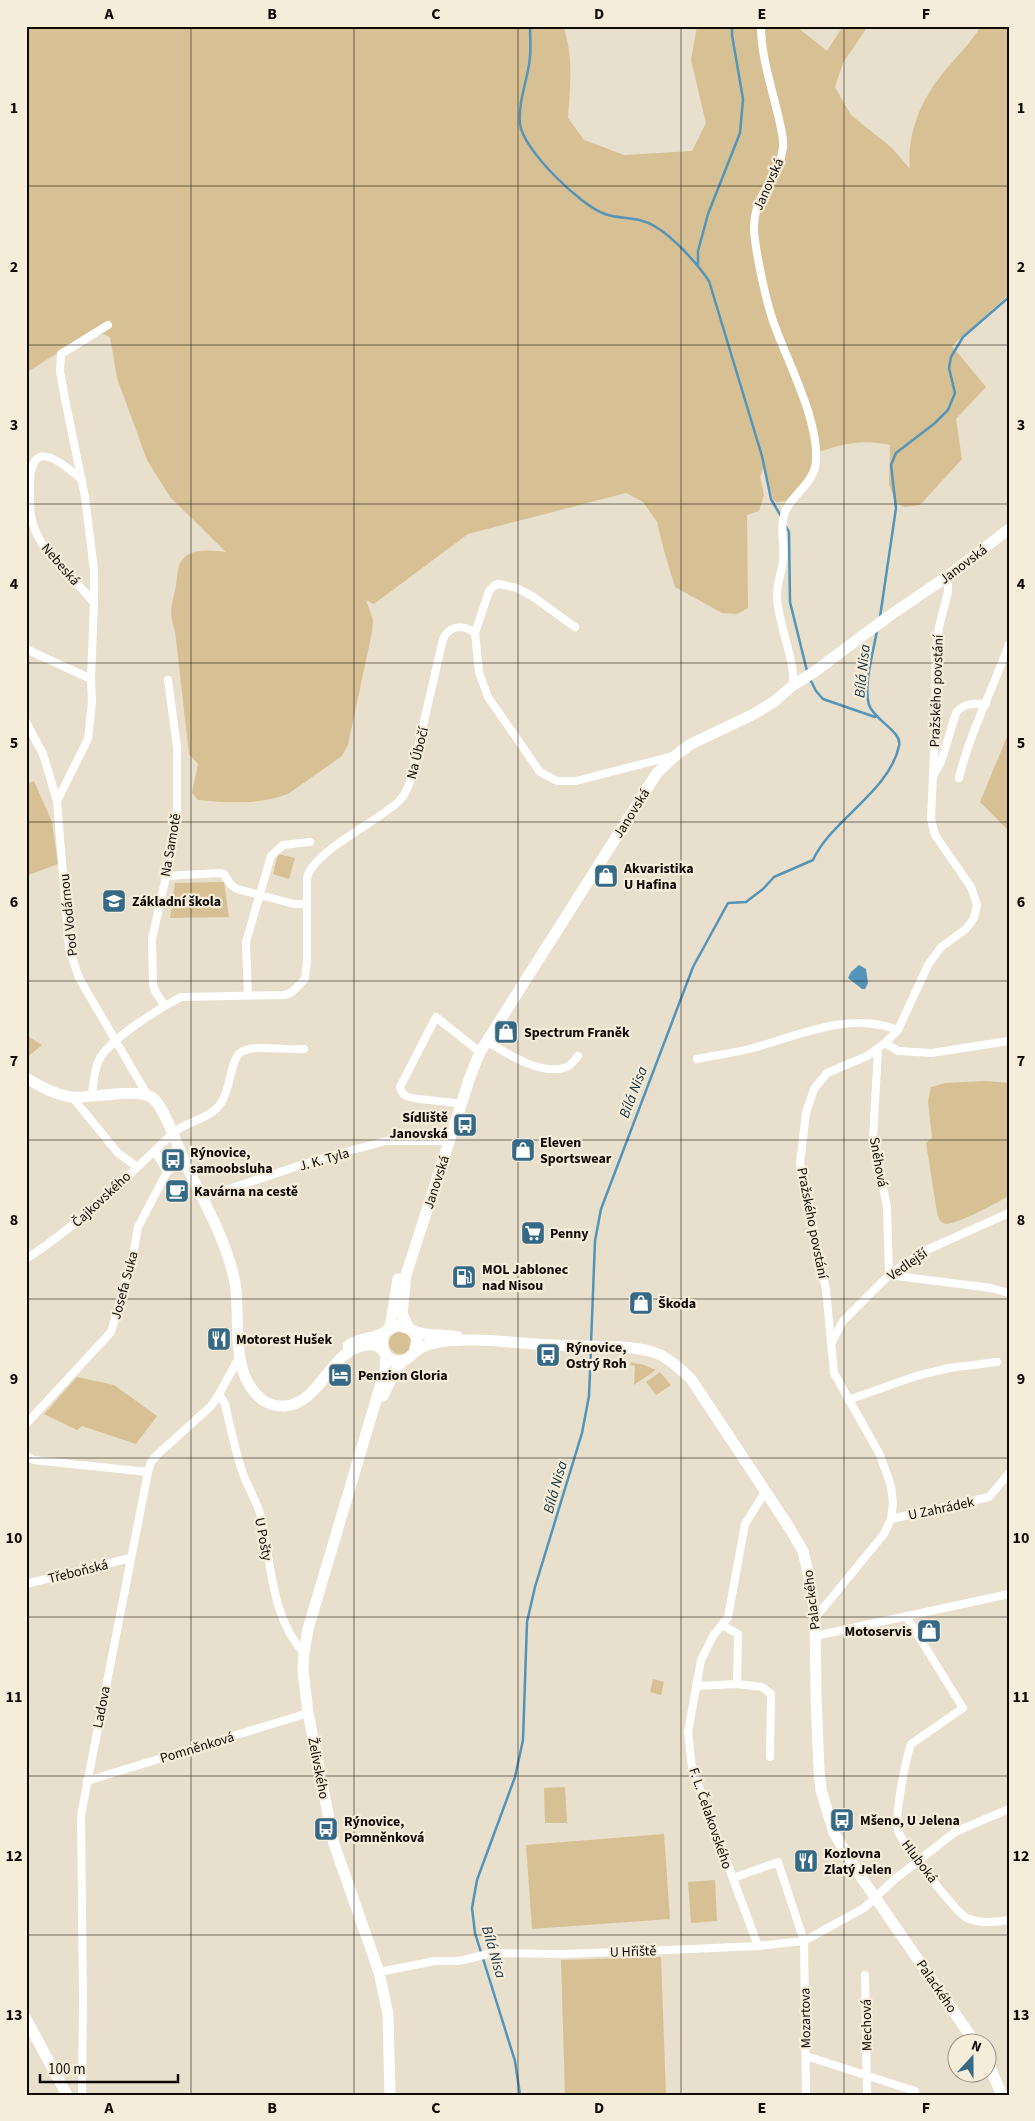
<svg xmlns="http://www.w3.org/2000/svg" width="1035" height="2121" font-family="'Source Sans 3',sans-serif">
<style>
.green{fill:#d7c194}
.water{fill:#5494b8}
.lines{fill:none;stroke-linecap:round;stroke-linejoin:round}
.stream{stroke:#5494b8;stroke-width:2.5}
.street{stroke:#fff;stroke-width:8}
.secondary{stroke:#fff;stroke-width:11}
.grid{fill:none;stroke:#0e0b06;stroke-width:1;stroke-opacity:0.55}
.labels{text-anchor:middle;stroke-width:4.5;stroke-linejoin:round;paint-order:stroke}
.street-label{font-size:14px;fill:#0e0b06;stroke:#f5ecda}
.poi-label{font-size:14px;font-weight:bold;fill:#0e0b06;stroke:#f5ecda;text-anchor:start}
.water-label{font-size:15px;font-style:italic;fill:#153343;stroke:#f5ecda}
.neatline{fill:none;stroke:#0e0b06;stroke-width:2}
.grid-label{font-size:16px;text-anchor:middle;font-weight:bold;fill:#0e0b06}
</style>
<rect width="100%" height="100%" fill="#e8dfcd"/>
<!-- green -->
<path class="green" d="M26,26H563C574,57 570,86 568,118L584,140L624,155L692,151L706,123L691,60L697,26H796L827,51L843,26H868L843,63L835,87L851,115L892,148L910,169C907,143 915,116 929,93C943,68 966,51 981,26H1009V294L952,346L986,387L956,419L962,459L920,505L904,507L896,503L889,485L890,445C860,438 840,445 812,454C814,474 798,486 786,501L776,502L773,500L764,465L760,477L764,495L759,511L747,515L748,608L737,614L722,613L675,587L664,551L657,522L643,502L626,493L468,534L374,604L366,600L373,620L372,632L348,745L342,756L288,794C258,805 230,803 198,800L192,793L198,764L189,754L175,631C168,611 172,605 176,586C177,579 177,572 179,566C186,547 209,550 226,552L170,497L147,460L117,378L110,337L93,330L26,373Z
M1009,732V831L980,802Z
M34,781L52,822L58,864L26,876V784Z
M278,854L295,858L289,879L273,874Z
M224,882L229,917L170,918L175,883Z
M26,1035L42,1045L26,1058Z
M986,1081L1009,1083V1196C997,1202 953,1228 943,1223C939,1221 938,1216 937,1212L926,1143L932,1138L928,1101L931,1087L945,1083Z
M389 1343a11 11 0 1 1 22 0a11 11 0 1 1-22 0Z
M631,1362L644,1365L656,1370L634,1385L635,1366L630,1365Z
M660,1372L671,1385L656,1395L646,1382Z
M77,1377L114,1385L157,1416L136,1444L82,1426L77,1430L44,1414Z
M653,1679L664,1682L661,1695L650,1692Z
M565,1787L567,1823H545L544,1788Z
M664,1834L670,1919L532,1929L526,1845Z
M715,1880L717,1921L691,1923L688,1882Z
M661,1957L666,2095H565L561,1960Z"/>
<!-- water -->
<path class="water" d="M859,965L866,969L868,983L865,989H862L848,978L851,972Z"/>
<g class="lines">
<!-- stream -->
<path class="stream" d="M530,26C530,36 531,47 530,57C528,80 518,100 520,124C523,150 581,206 605,214C622,220 640,216 656,227C674,238 697,263 709,281L762,456L771,499L782,518
M698,264V251L708,214L740,133L743,99L732,35V26
M784,523L789,532L790,602L807,671
M880,617L896,508L891,465L896,453L935,423L948,410L955,393L949,368L951,357L963,337L1009,297
M810,679L816,691L823,699L875,717
M591,1344L595,1241L601,1209L693,967L728,903L746,902L763,889L774,877L813,860C831,820 889,792 899,746C903,732 874,720 869,705C863,685 874,650 877,630
M520,2095L515,2061L475,1933L472,1908L477,1880L515,1777L523,1740L527,1622L535,1587L582,1433L589,1396L591,1349"/>
<!-- street -->
<path class="street" d="M761,26C761,57 772,88 779,119C781,129 784,138 783,148C778,183 748,197 755,240C758,263 766,300 773,321C787,361 819,420 816,461C815,483 793,493 785,512C779,528 785,544 783,560C782,572 777,582 777,594C776,621 798,665 792,686
M82,480C53,454 27,438 30,495C30,508 30,520 36,532C48,560 76,579 94,603
M575,627L532,596L517,588L499,584L495,585L489,591L475,633L479,672L488,697L540,772L557,781H576L673,756
M26,649L91,679
M26,722L43,754L57,801L69,948L79,978L148,1096
M933,776L941,762L956,713C964,703 973,703 986,704
M959,778C970,732 993,689 1009,644
M57,801L88,739L92,702L91,679L94,603V570L85,497L64,394L60,371L61,354L108,325
M165,876L220,873L224,874L231,885L237,889L294,904H307
M248,996L246,942L271,856L283,845L310,842
M165,1006L156,993L153,985L152,939L170,859L177,815V747L168,680
M486,1041C506,1053 542,1077 567,1067C571,1065 575,1059 578,1056
M885,1043L898,1051L931,1053L1009,1041
M878,1049L873,1139L887,1207L889,1275L991,1288L1009,1293
M697,1059C715,1055 735,1053 753,1048C800,1035 850,1011 898,1030
M92,1096C93,1085 94,1072 98,1062C107,1040 160,1008 181,997L285,995L292,992L305,979L307,960V878C313,851 378,822 399,801C407,794 410,783 412,773L443,639C450,625 463,624 475,633
M72,1097L118,1153L136,1166
M461,1104C449,1101 412,1100 406,1096C402,1094 401,1091 400,1087L436,1017L480,1052
M155,1151L167,1172
M202,1198L319,1159L386,1141H449
M26,1259C80,1224 125,1179 171,1135C183,1122 205,1121 217,1108C231,1094 230,1060 240,1053C252,1043 287,1051 304,1049
M831,1344L843,1321L889,1275L922,1252L1009,1213
M219,1394L225,1404C230,1426 235,1449 242,1471C247,1486 257,1501 261,1517C272,1563 270,1616 304,1653
M848,1400L916,1376L949,1368L997,1362
M26,1424L111,1332L133,1256L138,1227L167,1172L184,1159
M26,1456L34,1460L148,1472
M891,1519L989,1497L1009,1473
M26,1584L130,1558
M906,1616L963,1708L911,1744C906,1758 894,1817 898,1831C902,1843 957,1914 967,1918C981,1924 994,1922 1009,1920
M815,1618L884,1534L891,1519L893,1503L891,1486L880,1455L834,1373L826,1290L800,1163L806,1113L814,1089L827,1073L867,1056L885,1043L898,1030L928,965L941,947L966,929L974,918L977,905L971,887L935,835L931,819L936,708L935,656L939,627L948,592V576
M815,1636L1009,1594
M737,1684L762,1687L771,1694L770,1757
M696,1686L737,1684L738,1634L722,1625
M87,1781L308,1713
M733,1878L778,1862L804,1941L806,2095
M758,1946L692,1768L688,1732L701,1660L713,1636L728,1617L745,1524L765,1492
M379,1972L435,1961H459L492,1953L563,1954L669,1950L758,1946L804,1941L864,1908L895,1879L955,1832L1009,1809
M865,1975L867,2095
M806,2056L915,2091V2095
M82,2095L83,1999L81,1815L148,1472L151,1462L158,1454L211,1406L219,1394L240,1356"/>
<!-- secondary -->
<path class="secondary" d="M26,1078C40,1086 55,1095 72,1097C91,1099 140,1086 154,1099C165,1110 177,1144 184,1160C202,1199 227,1240 235,1283C241,1317 230,1364 255,1393C262,1401 273,1407 285,1406C323,1403 331,1344 371,1345C377,1345 380,1347 384,1352
M408,1327L402,1313L406,1275L470,1077L480,1052L657,773L675,756L691,744L754,714L775,701L792,686L814,672L889,616L948,576L1009,529
M389,1329L391,1322L398,1279
M412,1330C425,1337 444,1334 458,1337
M348,1346C360,1336 375,1340 386,1331
M414,1353L417,1339L412,1330L398,1325L386,1331C379,1342 382,1359 397,1361C408,1362 411,1354 419,1349C432,1341 453,1340 467,1340C490,1339 513,1343 536,1344C565,1346 594,1346 623,1347C659,1350 665,1355 691,1379L787,1524L803,1551L811,1586L815,1618L816,1696L819,1770L821,1790L834,1833L857,1871L976,2044
M386,1355L385,1370L308,1629L304,1653L303,1670L308,1713L334,1844L379,1972L388,2014L390,2095
M383,1396L394,1373L403,1361
M26,2019L67,2095
M988,2063L1002,2095"/>
</g>
<!-- grid -->
<path class="grid" d="M191,26V2095M354,26V2095M518,26V2095M681,26V2095M844,26V2095M26,186H1009M26,345H1009M26,504H1009M26,663H1009M26,822H1009M26,981H1009M26,1140H1009M26,1299H1009M26,1458H1009M26,1617H1009M26,1776H1009M26,1935H1009"/>
<!-- icons -->
<defs>
<symbol id="shop-square" viewBox="-11 -11 22 22"><rect x="-9" y="-9" width="18" height="18" rx="4" fill="#356986" stroke="#f5ecda"/><path d="M-5-2.5h2.3a2.7 3.5 0 0 1 5.4 0H5L5.5 6h-11ZM-1.5-2.5h3a1.5 2.3 0 0 0-3 0Z" fill="#fff"/></symbol>
<symbol id="school-square" viewBox="-11 -11 22 22"><rect x="-9" y="-9" width="18" height="18" rx="4" fill="#356986" stroke="#f5ecda"/><path d="M0-5L7-2L0 1L-7-2ZM-4 1L0 2.5L4 1V4Q0 6-4 4Z" fill="#fff"/></symbol>
<symbol id="bus-square" viewBox="-11 -11 22 22"><rect x="-9" y="-9" width="18" height="18" rx="4" fill="#356986" stroke="#f5ecda"/><path d="M-5-6H5V4H4V6H2V4H-2V6H-4V4H-5ZM-3.5-4V0h7V-4ZM-3.5 1.2v1.5H-2V1.2ZM2 1.2v1.5H3.5V1.2Z" fill="#fff"/></symbol>
<symbol id="cafe-square" viewBox="-11 -11 22 22"><rect x="-9" y="-9" width="18" height="18" rx="4" fill="#356986" stroke="#f5ecda"/><path d="M-5.5-4.5H6V0H3Q3 3.5 0 3.5H-2.5Q-5.5 3.5-5.5 0ZM3-3.2v2h1.7v-2ZM-6 4.5H4V6H-6Z" fill="#fff"/></symbol>
<symbol id="supermarket-square" viewBox="-11 -11 22 22"><rect x="-9" y="-9" width="18" height="18" rx="4" fill="#356986" stroke="#f5ecda"/><path d="M-6-5.5h2.5l.6 2H6L4.5 2H-2.5L-4.4-4H-6ZM-1.5 3.2a1.3 1.3 0 1 0 .1 0ZM3 3.2a1.3 1.3 0 1 0 .1 0Z" fill="#fff"/></symbol>
<symbol id="fuel-square" viewBox="-11 -11 22 22"><rect x="-9" y="-9" width="18" height="18" rx="4" fill="#356986" stroke="#f5ecda"/><path d="M-5.5-6h7V0h2V4h1.3V-2.5L3-4.5l.8-.8L6-3V5H2.5V1h-1V6h-7ZM-4.2-4.7v3.2H.2V-4.7Z" fill="#fff"/></symbol>
<symbol id="restaurant-square" viewBox="-11 -11 22 22"><rect x="-9" y="-9" width="18" height="18" rx="4" fill="#356986" stroke="#f5ecda"/><path d="M-5-6h1v4h1v-4h1v4h1v-4h1v5L-1.5 .5V6h-2V.5L-5-1ZM5-6V6H3V1.5H1.5Q1.5-4 5-6Z" fill="#fff"/></symbol>
<symbol id="hotel-square" viewBox="-11 -11 22 22"><rect x="-9" y="-9" width="18" height="18" rx="4" fill="#356986" stroke="#f5ecda"/><path d="M-6-4.5h1.5V1H6V5H4.5V3h-9V5H-6ZM-4 0a1.8 1.8 0 1 1 3.6 0ZM.5 0V-2.5h3Q6-2.5 6 0Z" fill="#fff"/></symbol>
</defs>
<g fill-rule="evenodd">
<use href="#shop-square" x="592" y="862" width="28" height="28"/>
<use href="#school-square" x="100" y="887" width="28" height="28"/>
<use href="#shop-square" x="492" y="1018" width="28" height="28"/>
<use href="#bus-square" x="451" y="1111" width="28" height="28"/>
<use href="#shop-square" x="509" y="1136" width="28" height="28"/>
<use href="#bus-square" x="159" y="1146" width="28" height="28"/>
<use href="#cafe-square" x="163" y="1177" width="28" height="28"/>
<use href="#supermarket-square" x="519" y="1219" width="28" height="28"/>
<use href="#fuel-square" x="450" y="1263" width="28" height="28"/>
<use href="#shop-square" x="627" y="1289" width="28" height="28"/>
<use href="#restaurant-square" x="205" y="1325" width="28" height="28"/>
<use href="#bus-square" x="534" y="1341" width="28" height="28"/>
<use href="#hotel-square" x="326" y="1361" width="28" height="28"/>
<use href="#shop-square" x="915" y="1617" width="28" height="28"/>
<use href="#bus-square" x="828" y="1806" width="28" height="28"/>
<use href="#bus-square" x="312" y="1815" width="28" height="28"/>
<use href="#restaurant-square" x="792" y="1847" width="28" height="28"/>
</g>
<g class="labels">
<!-- street labels -->
<g class="street-label">
<text transform="translate(768 184) rotate(-66)" y="5">Janovská</text>
<text transform="translate(61 564) rotate(49)" y="5">Nebeská</text>
<text transform="translate(963 564) rotate(-37)" y="5">Janovská</text>
<text transform="translate(936 691) rotate(-88)" y="5">Pražského povstání</text>
<text transform="translate(417 753) rotate(-76)" y="5">Na Úbočí</text>
<text transform="translate(631 813) rotate(-58)" y="5">Janovská</text>
<text transform="translate(170 845) rotate(-80)" y="5">Na Samotě</text>
<text transform="translate(68 915) rotate(-96)" y="5">Pod Vodárnou</text>
<text transform="translate(324 1159) rotate(-16)" y="5">J. K. Tyla</text>
<text transform="translate(879 1162) rotate(80)" y="5">Sněhová</text>
<text transform="translate(436 1182) rotate(-72)" y="5">Janovská</text>
<text transform="translate(101 1199) rotate(-43)" y="5">Čajkovského</text>
<text transform="translate(813 1223) rotate(79)" y="5">Pražského povstání</text>
<text transform="translate(907 1264) rotate(-35)" y="5">Vedlejší</text>
<text transform="translate(124 1285) rotate(-75)" y="5">Josefa Suka</text>
<text transform="translate(941 1508) rotate(-12)" y="5">U Zahrádek</text>
<text transform="translate(264 1539) rotate(79)" y="5">U Pošty</text>
<text transform="translate(78 1571) rotate(-14)" y="5">Třeboňská</text>
<text transform="translate(811 1600) rotate(-97)" y="5">Palackého</text>
<text transform="translate(101 1707) rotate(-79)" y="5">Ladova</text>
<text transform="translate(197 1747) rotate(-17)" y="5">Pomněnková</text>
<text transform="translate(319 1768) rotate(79)" y="5">Želivského</text>
<text transform="translate(711 1818) rotate(71)" y="5">F. L. Čelakovského</text>
<text transform="translate(920 1861) rotate(53)" y="5">Hluboká</text>
<text transform="translate(633 1951) rotate(-2)" y="5">U Hřiště</text>
<text transform="translate(937 1986) rotate(56)" y="5">Palackého</text>
<text transform="translate(805 2018) rotate(-91)" y="5">Mozartova</text>
<text transform="translate(866 2025) rotate(-91)" y="5">Mechová</text>
</g>
<!-- poi labels -->
<g class="poi-label">
<text x="624" y="873">Akvaristika<tspan x="624" dy="16">U Hafina</tspan></text>
<text x="132" y="906">Základní škola</text>
<text x="524" y="1037">Spectrum Franěk</text>
<text x="448" y="1122" text-anchor="end">Sídliště<tspan x="448" dy="16">Janovská</tspan></text>
<text x="540" y="1147">Eleven<tspan x="540" dy="16">Sportswear</tspan></text>
<text x="190" y="1157">Rýnovice,<tspan x="190" dy="16">samoobsluha</tspan></text>
<text x="194" y="1196">Kavárna na cestě</text>
<text x="550" y="1238">Penny</text>
<text x="482" y="1274">MOL Jablonec<tspan x="482" dy="16">nad Nisou</tspan></text>
<text x="658" y="1308">Škoda</text>
<text x="236" y="1344">Motorest Hušek</text>
<text x="566" y="1352">Rýnovice,<tspan x="566" dy="16">Ostrý Roh</tspan></text>
<text x="358" y="1380">Penzion Gloria</text>
<text x="912" y="1636" text-anchor="end">Motoservis</text>
<text x="860" y="1825">Mšeno, U Jelena</text>
<text x="344" y="1826">Rýnovice,<tspan x="344" dy="16">Pomněnková</tspan></text>
<text x="824" y="1858">Kozlovna<tspan x="824" dy="16">Zlatý Jelen</tspan></text>
</g>
<!-- water labels -->
<g class="water-label">
<text transform="translate(862 671) rotate(-84)" y="5">Bílá Nisa</text>
<text transform="translate(633 1092) rotate(-69)" y="5">Bílá Nisa</text>
<text transform="translate(555 1487) rotate(-74)" y="5">Bílá Nisa</text>
<text transform="translate(494 1952) rotate(74)" y="5">Bílá Nisa</text>
</g>
</g>
<!-- border -->
<rect width="1035" height="2121" fill="none" stroke="#f5ecda" stroke-width="55"/>
<!-- north arrow -->
<g transform="translate(972 2058) rotate(21)"><circle r="24" fill="#f5ecda" stroke="#999285"/>
<path d="M0-4L9 19L0 12L-9 19Z" fill="#356986"/>
<text y="-8" font-size="14" font-weight="bold" text-anchor="middle" fill="#0e0b06">N</text>
</g>
<!-- scale -->
<path d="M40 2074v8h138v-8" fill="none" stroke="#0e0b06" stroke-width="2.5"/>
<text x="48" y="2074" font-size="15" fill="#0e0b06" stroke="#f5ecda" stroke-width="4" paint-order="stroke">100 m</text>
<rect x="28" y="28" width="980" height="2066" class="neatline"/>
<g class="grid-label">
<text x="109" y="19">A</text>
<text x="272" y="19">B</text>
<text x="436" y="19">C</text>
<text x="599" y="19">D</text>
<text x="762" y="19">E</text>
<text x="926" y="19">F</text>
<text x="14" y="113">1</text>
<text x="1021" y="113">1</text>
<text x="14" y="272">2</text>
<text x="1021" y="272">2</text>
<text x="14" y="430">3</text>
<text x="1021" y="430">3</text>
<text x="14" y="589">4</text>
<text x="1021" y="589">4</text>
<text x="14" y="748">5</text>
<text x="1021" y="748">5</text>
<text x="14" y="907">6</text>
<text x="1021" y="907">6</text>
<text x="14" y="1066">7</text>
<text x="1021" y="1066">7</text>
<text x="14" y="1225">8</text>
<text x="1021" y="1225">8</text>
<text x="14" y="1384">9</text>
<text x="1021" y="1384">9</text>
<text x="14" y="1543">10</text>
<text x="1021" y="1543">10</text>
<text x="14" y="1702">11</text>
<text x="1021" y="1702">11</text>
<text x="14" y="1861">12</text>
<text x="1021" y="1861">12</text>
<text x="14" y="2020">13</text>
<text x="1021" y="2020">13</text>
<text x="109" y="2113">A</text>
<text x="272" y="2113">B</text>
<text x="436" y="2113">C</text>
<text x="599" y="2113">D</text>
<text x="762" y="2113">E</text>
<text x="926" y="2113">F</text>
</g>
</svg>
